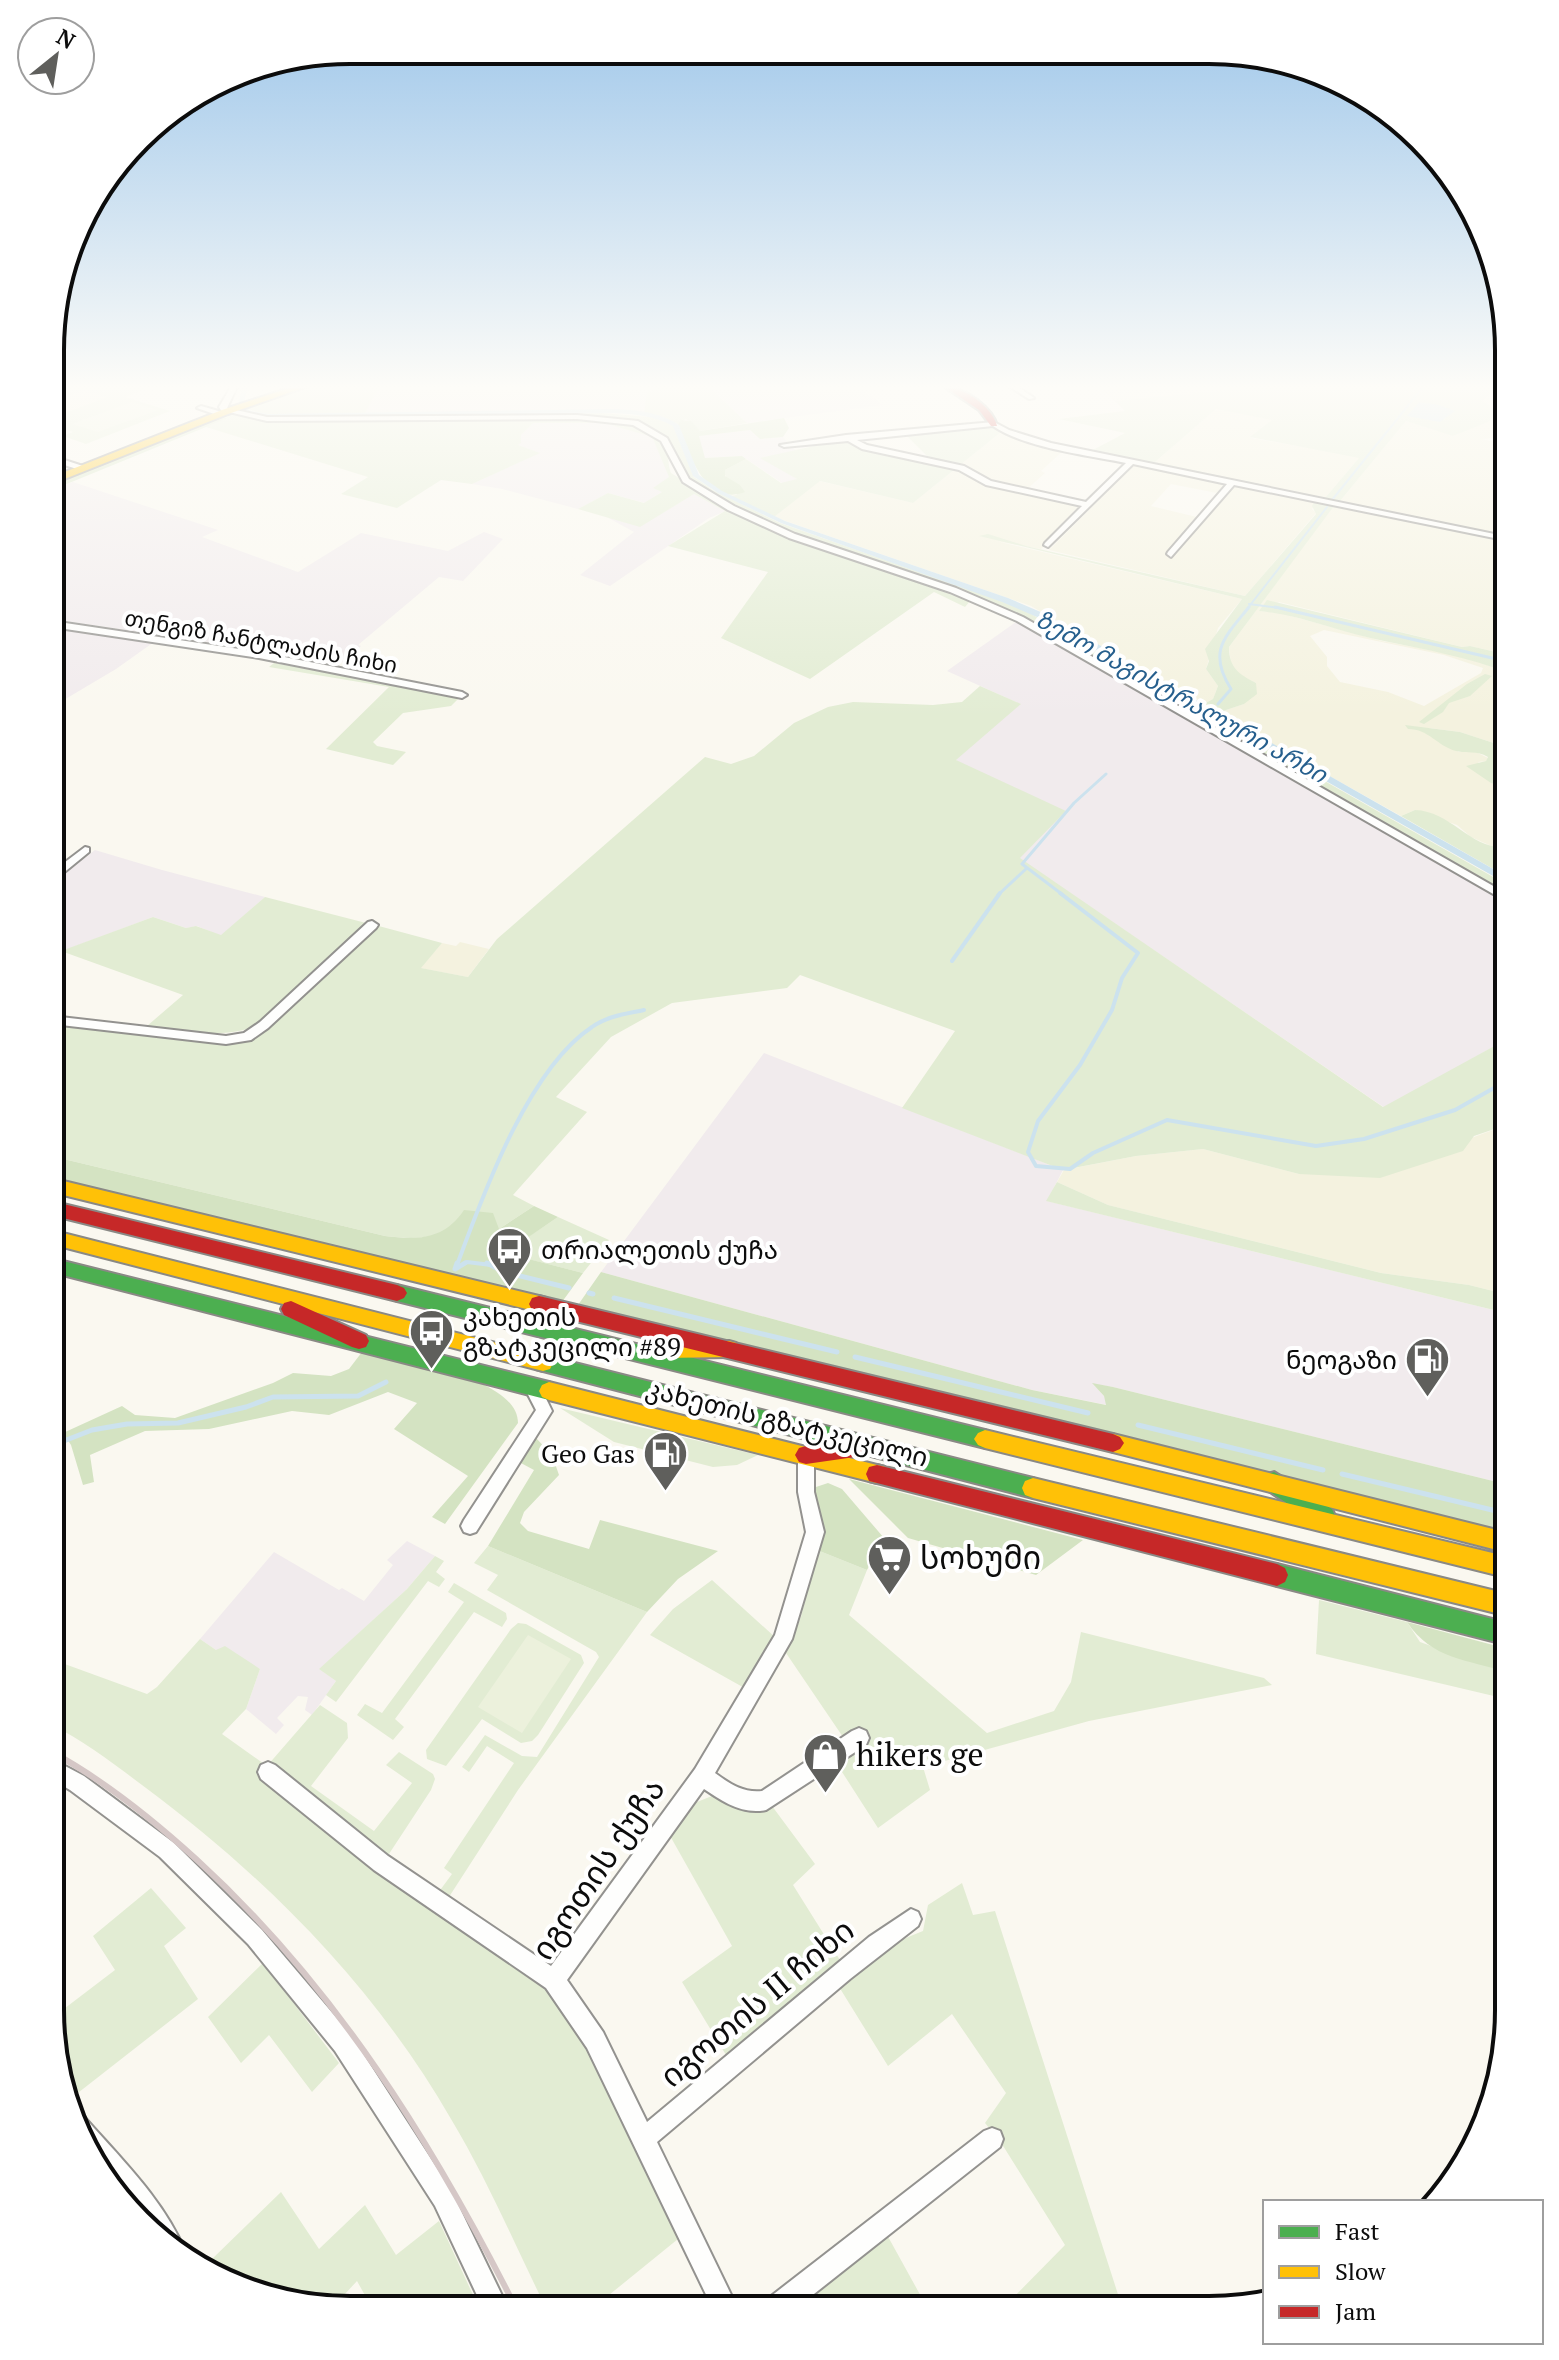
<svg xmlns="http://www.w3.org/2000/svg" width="1559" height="2360" font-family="'PT Serif','Noto Sans Georgian',serif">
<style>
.industrial{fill:#f1ebed}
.farmland{fill:#f4f2df;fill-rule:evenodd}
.green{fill:#e2ecd3;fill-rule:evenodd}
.forest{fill:#d4e3c2}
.cemetery{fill:#e5e9d6}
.pitch{fill:#ecf1dc}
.water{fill:#cce2ee}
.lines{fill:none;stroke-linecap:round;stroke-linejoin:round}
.stream-far3{stroke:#cce2ee;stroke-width:2}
.stream-far2{stroke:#cce2ee;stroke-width:3}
.stream-far1{stroke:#cce2ee;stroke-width:4}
.stream{stroke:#cce2ee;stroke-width:5}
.canal{fill:#cce2ee;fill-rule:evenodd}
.street-casing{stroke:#93928f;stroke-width:4}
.fast-casing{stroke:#8a8985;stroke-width:4}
.slow-casing{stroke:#8a8985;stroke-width:4}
.jam-casing{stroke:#8a8985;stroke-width:4}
.street{fill:#fefefd;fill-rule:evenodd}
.fast{fill:#4caf50;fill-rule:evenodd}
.slow{fill:#ffc107;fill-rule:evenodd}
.jam{fill:#c62828;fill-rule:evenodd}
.rail{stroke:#d5c7c6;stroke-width:6}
.labels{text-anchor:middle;stroke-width:8;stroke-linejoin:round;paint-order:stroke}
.far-street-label{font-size:22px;fill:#0c0c0c;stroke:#fff}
.far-water-label{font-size:24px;font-style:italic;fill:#265f8d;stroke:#fff}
.poi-label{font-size:26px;fill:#0c0c0c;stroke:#fff;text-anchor:start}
.street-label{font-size:26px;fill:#0c0c0c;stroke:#fff}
.near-poi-label{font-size:32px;fill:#0c0c0c;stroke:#fff;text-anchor:start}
.near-street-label{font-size:32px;fill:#0c0c0c;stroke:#fff}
.rim{fill:none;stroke:#0c0c0c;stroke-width:4}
</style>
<rect width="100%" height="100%" fill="#faf8f0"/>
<!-- industrial -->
<path class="industrial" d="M379,387H660L647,392L644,413L616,410L365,413Z
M709,387H858L883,405L747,423Z
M533,423H604L643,433L653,439L670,477L654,488L663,491L645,503L608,493L578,509L502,489L472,484L539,453L517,445L521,435Z
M750,430L760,439L783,437L797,452L762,458L799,480L782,483L742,456L705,458L698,436Z
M73,482L218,530L202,537L298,572L361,533L448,551L484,532L503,539L463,581L439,577L358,645L361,646L343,662L52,619V490Z
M694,494L726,511L709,518L610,586L580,575L634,532L605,516L640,526Z
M1020,619L1509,900V1038L1385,1108L1019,858L956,759L1020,704L947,671Z
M52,626L154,642L116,669L52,707Z
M95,850L162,870L265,897L221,936L197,926L186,928L153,917L52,955V883Z
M764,1053L1063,1170L1047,1201L1502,1312L1499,1412L1509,1425V1485L1113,1387L1093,1384L1104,1396L1107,1405L1032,1390L601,1272Z
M407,1541L435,1556L407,1589L320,1669L336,1681L312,1715L305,1710L308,1697L298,1696L277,1718L284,1725L276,1734L246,1709L260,1669L216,1650L200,1639L274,1552L339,1590L342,1588L364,1601L393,1565L387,1560Z"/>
<!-- farmland -->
<path class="farmland" d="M1098,387H1258L1115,401Z
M1497,387H1509V437L1481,439L1509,445V536L1340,501L1406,421L1454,436L1461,432L1482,401Z
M85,390L108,397L52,418L53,401Z
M1216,409L1273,420L1251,438L1360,457L1325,498L1154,463Z
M1001,432L1064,450L1041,471L1045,473L1026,490L1086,505L1041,549L996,541L1242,599L1218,628L1206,669L1218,686L1213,699L1202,705L1031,606L774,517L819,481L913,503Z
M1134,465L1225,483L1217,493L1171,484L1151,506L1205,519L1234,486L1317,502L1312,509L1316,513L1245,596L1049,550Z
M1334,505L1509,542V655L1470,646L1462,647L1279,602L1259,611L1280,613L1382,641L1463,656L1509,673V748L1460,732L1429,728L1408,729H1419L1459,752L1472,750L1488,758L1486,761L1478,762L1505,788H1509V847L1498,849L1471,837L1457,825L1415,810L1401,816L1217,713L1244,704L1256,683L1239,675L1231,664L1229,647ZM1324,630L1444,655L1483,668L1481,673L1424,706L1388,692L1340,682L1327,666V657L1310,636Z
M460,942L489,949L468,977L420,968L442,943L456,946Z
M1509,1124V1295L1469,1285L1381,1273L1108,1205L1057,1182L1064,1170L1136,1156L1203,1149L1299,1174L1474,1137Z"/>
<!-- green -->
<path class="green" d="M53,387H150L125,397L170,411L86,444L63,436L73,432L52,425V418L107,397L85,390L52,401Z
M306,387H379L365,413C332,414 273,423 245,407Z
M660,387H709L747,423L700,431L686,419L678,424L654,417L673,425L694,477L713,490L780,523L1019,607L1509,886V895L1227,734L1167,697L1155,685L1127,675L1024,618L936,581L808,539L699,488L681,470L667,437C616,404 544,417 486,418C414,418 342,420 270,418L237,410L271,417L602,413L649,417L651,415L644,413L647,392Z
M1258,387H1497L1483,401L1496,411L1490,421L1453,436L1406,421L1340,501L1509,536V542L1334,506L1229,647C1229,668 1239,674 1256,683L1257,694L1244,704L1217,713L1202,705L1213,699L1218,686L1206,669L1209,661L1205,649L1242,599L979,536L988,534L1026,546L1245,596L1316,514L1312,506L1316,499L1091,451L1125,433L1059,419L1125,411L1115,401ZM1216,409L1272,420L1250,437L1359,458L1325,498L1155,462Z
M232,413L264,420L602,419C625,423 654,425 665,448C669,457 668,466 671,473L730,510L805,543L970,601L965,607L934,592L810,679L721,638L768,572L668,546L725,511L694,494L640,527L578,509L608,493L644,503L662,492L653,488L669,477L653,439L649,436L604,423H533L521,435V443L518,445L540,453L472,484L441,480L397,508L341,494L368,477L206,427L228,418L222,417Z
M991,426L1001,432L913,503L820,481L774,517L729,496L737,495L725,475V470L746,459L781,483L797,479L760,458L850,438L856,448L924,463L929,458L905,434Z
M1267,600L1462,647L1470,646L1509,655V673C1468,657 1427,650 1384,641C1342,633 1301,615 1259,611Z
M274,663L460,697L451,706L403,713L373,742L377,746L406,752L393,765L326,749L389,687L269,667Z
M1485,674L1492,676L1470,696L1449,703L1443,712L1424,724L1419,722L1467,684Z
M980,686L1021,704L956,760L1066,811L1020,858L1383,1107L1509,1038V1124L1474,1136L1463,1151L1380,1178L1299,1174L1203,1149L1136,1156L1063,1170L902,1108L955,1031L800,975L787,988L672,1003L611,1037L556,1097L587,1112L513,1195L534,1206L499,1229L456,1223C435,1241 411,1239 385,1236L51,1156L52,1025L226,1043L241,1041L375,925L442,943L421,968L468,977L497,939L705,757L731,764L754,756L794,723L828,707L853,702L933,705L962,702Z
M1405,725L1460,732L1509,748V788L1491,783L1466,766L1486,761L1488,757C1476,750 1468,754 1456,751C1437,746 1429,729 1408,729Z
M1415,810C1452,811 1472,852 1509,847V878L1401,816Z
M265,897L370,924L263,1022C228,1042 186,1030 147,1026L183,995L61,951L153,917L186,928L196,926L221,935Z
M1057,1182L1108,1205L1381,1273L1469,1285L1509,1295V1425L1499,1412L1502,1312L1046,1201Z
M558,1217L609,1240L583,1273L504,1253Z
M560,1408L758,1455L737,1465L713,1467L614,1442Z
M488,1546L647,1612L518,1790L447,1900L438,1893L452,1874L444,1868L514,1763L487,1746L469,1772L462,1767L485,1735L522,1756L537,1757L599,1657L596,1652L487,1590L498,1575L474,1563Z
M817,1550L867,1570L849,1615L987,1733L1054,1711L1071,1682L1081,1632L1264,1678L1272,1685L1089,1721L923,1767L930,1790L878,1828L835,1761L845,1740L786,1653L801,1617Z
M435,1556L444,1561L436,1572L445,1579L439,1587L428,1581L336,1702L326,1695L336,1681L319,1669L407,1589Z
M712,1580L776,1638L748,1690L650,1635L673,1609Z
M454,1583L506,1613L507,1619L502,1627L474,1612L395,1719L404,1727L393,1740L357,1715L365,1704L382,1713L464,1602L448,1592Z
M1319,1600L1407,1622L1420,1642L1507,1673L1498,1697L1316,1654Z
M518,1623L526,1624L581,1655L584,1663L538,1735L532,1741L521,1743L482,1719L446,1766L427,1759L426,1750L511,1629Z
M200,1639L216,1650L225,1646L260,1669L246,1709L222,1734L267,1766L320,1705L347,1723L348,1738L311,1786L374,1831L412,1783L386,1765L399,1752L433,1774L435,1779L431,1790L387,1857L267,1766L257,1775L381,1871L524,1970L554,1994L587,2043L678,2239L593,2308H546C515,2245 487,2179 451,2119C375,1987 267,1878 146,1788C115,1765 85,1741 50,1724L51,1659L147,1694L157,1687Z
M712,1796L726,1801L772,1806L815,1864L793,1885L840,1960L729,2060L682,1982L732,1946L669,1834L697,1802Z
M962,1883L973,1915L995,1911L1123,2310L1007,2309L1005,2306L1065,2245L1000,2141L985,2123L1006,2093L952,2014L888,2066L836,1982C862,1960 891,1943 923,1931L928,1905Z
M151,1888L186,1928L164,1946L198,1999L74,2096L65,2083L52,2018L115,1970L93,1936Z
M263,1963L339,2063L312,2092L269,2035L241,2063L208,2017Z
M281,2192L319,2249L365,2205L396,2255L439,2221L479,2308H372L357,2281L332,2308L311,2307L236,2287L224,2281L212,2259Z
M886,2233L928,2309H798Z"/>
<!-- forest -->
<path class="forest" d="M222,417L228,418L52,490V485Z
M784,418L789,428L783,437L760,439L750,430L699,436L705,458L742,456L746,459L725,470V476L740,485L745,492C705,508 688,451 678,424L681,420L691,421L700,431Z
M51,1156L385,1236C418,1240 444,1240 464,1210L493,1213L499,1229L534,1206L558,1217L505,1253L583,1273L562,1302L51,1179Z
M601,1272L1032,1390L1106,1405L1104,1396L1092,1383L1113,1387L1509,1485V1532L578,1305Z
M362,1352C399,1361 518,1376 518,1423L445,1524L432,1517L468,1476L394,1429L417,1403L388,1392L329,1415L292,1411L209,1429L145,1431L90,1455L94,1482L83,1485L71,1445L63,1433L122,1406L135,1415L175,1418L273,1383L293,1373L331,1376L349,1369Z
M536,1438L552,1455L559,1475L524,1512L520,1523L528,1531L589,1549L600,1520L718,1551L678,1579L647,1612L488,1546L534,1470L519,1462Z
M849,1479L1083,1540L1036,1575L908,1538Z
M828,1483L842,1489L884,1538L867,1570L817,1550L813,1496L816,1487Z
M1407,1622L1508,1649V1673C1468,1659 1432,1660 1407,1622Z"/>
<!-- cemetery -->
<path class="cemetery" d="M329,387H370V389L331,400L301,397Z"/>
<!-- pitch -->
<path class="pitch" d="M132,402L158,410L98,432L72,424Z
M528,1635L571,1659L522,1733L478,1707Z"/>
<!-- water -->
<path class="water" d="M1419,402L1439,405L1455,411L1440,422L1407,416Z"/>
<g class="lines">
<!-- stream-far3 -->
<path class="stream-far3" d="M1332,500L1423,387
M1249,604L1286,609
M1247,609L1327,507"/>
<!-- stream-far2 -->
<path class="stream-far2" d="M1275,607L1509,662
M1218,704L1231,689C1207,651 1225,637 1249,607
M998,895L1027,868
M1063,895L1022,864L1074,803L1106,774"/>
<!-- stream-far1 -->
<path class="stream-far1" d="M1060,893L1138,953L1122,978L1112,1010L1080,1065L1038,1121L1028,1152L1036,1166L1070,1169L1093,1153L1167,1120L1316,1146L1364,1139L1455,1110L1494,1088L1509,1087
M952,961L1000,893
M457,1265C483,1195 528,1069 592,1027C607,1016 626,1014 644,1010
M462,1265L467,1262L491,1265"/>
<!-- stream -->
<path class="stream" d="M487,1263L504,1272L569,1288
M457,1268L465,1263
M455,1269L457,1263
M589,1293L593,1294
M614,1298L837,1352
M855,1357L1088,1413
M1138,1425L1323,1470
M51,1446L92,1430L127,1424L178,1423L246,1407L273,1397L358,1396L386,1382
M1342,1474L1509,1514"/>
<!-- canal -->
<path class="canal" d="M242,387H248L243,405L251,411L268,414L614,409C636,410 660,412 679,425L699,475L722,491L785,521L1008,598L1043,613L1509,878V885L1037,617L1002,602L781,523L718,493L693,476L673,426C655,416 635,414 614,413L268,418L247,413L238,407Z"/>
<defs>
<path id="street" d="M231,387H237L227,408L267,417L577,415L638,421L667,438L689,479L734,506L795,534L956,588L1023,617L1509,895V903L1017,621L950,592L789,538L728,510L683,482L661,441L633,425L577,419L267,421L229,412L220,416L197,408L201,406L222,412L219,407Z
M1010,387H1018L1034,398L1029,399Z
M994,422L1009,430L1051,443L1509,537V541L1234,485L1171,557L1167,554L1168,552L1227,484L1133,464L1048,547L1044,545L1045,543L1082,506L986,485L959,470L862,449L848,441L784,447L780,445L846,435ZM993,426C1025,448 1087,455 1126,463L1086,502L991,481L964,466L867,445L857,440Z
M52,456L86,467L87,469L83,471L52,461Z
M52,621L259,652L462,692L467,695L462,698L259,658L52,627Z
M85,847L89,848V852L56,879L52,880V872Z
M372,921L378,925L376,928L268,1028L251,1040L226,1044L52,1024V1016L226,1036L244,1033L260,1022L368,922Z
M531,1378L537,1380L552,1411L476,1532L470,1534L464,1532L461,1526L464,1520L536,1410L523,1385L525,1380Z
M806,1448L812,1450L814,1455V1492L824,1532L792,1639L715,1773C730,1784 743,1793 762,1791L852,1731L859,1728L866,1731L869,1738L866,1745L766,1810C743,1815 723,1802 704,1789L567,1980L603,2032L647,2122L869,1937L911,1909L918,1912L921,1919L918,1926L850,1979L657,2142L738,2309H713L587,2048L546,1988L374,1870L261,1779L258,1772L261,1765L268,1762L275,1765L388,1856L551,1966L695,1769L775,1635L806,1532L798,1492V1455L800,1450Z
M50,1758L84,1776L174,1843L262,1930L351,2035L451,2190L508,2308H483L435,2206L335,2051L248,1944L160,1857L70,1790L50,1778Z
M72,2109L80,2112C117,2155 163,2198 185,2251L182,2257C146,2236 78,2151 70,2110Z
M992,2128L1000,2131L1003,2139L1000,2147L795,2309H763L766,2300L984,2131Z"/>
<path id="fast" d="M51,1258L549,1382L556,1385L559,1391L556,1397L549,1400L51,1272Z
M397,1285L985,1430L992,1433L996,1439L992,1445L985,1448L397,1301L390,1298L387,1293L390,1288Z
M543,1355L1033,1478L1041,1481L1044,1488L1041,1495L1033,1498L543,1371L536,1369L533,1363L536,1357Z
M1274,1472L1332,1509L1335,1516L1332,1523L1324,1526L1316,1523L1266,1489L1263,1482L1266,1475Z
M1277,1564L1508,1623V1645L1277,1586L1269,1582L1266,1575L1269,1568Z"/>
<path id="slow" d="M292,387H305L228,414L52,484V477L222,410Z
M51,1178L539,1296L546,1298L549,1304L546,1310L539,1312L51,1192Z
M51,1230L543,1355L550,1357L553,1363L550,1369L543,1371L51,1244Z
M729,1341L736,1343L739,1349L736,1355L729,1357L663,1358L656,1356L653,1350L656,1344L663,1342Z
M549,1382L877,1465L885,1467L888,1474L885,1481L877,1483L549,1400L542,1397L539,1391L542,1385Z
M985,1430L1509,1557V1578L985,1448L978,1445L974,1439L978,1433Z
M1113,1434L1509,1533V1553L1113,1452L1106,1449L1102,1443L1106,1437Z
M1033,1478L1508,1594V1616L1033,1498L1025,1495L1022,1488L1025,1481Z"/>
<path id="jam" d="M945,387C965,387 993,408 997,426H991L979,410Z
M51,1201L397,1285L404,1288L407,1293L404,1298L397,1301L51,1215Z
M539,1296L1113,1434L1120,1437L1124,1443L1120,1449L1113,1452L539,1312L532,1310L529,1304L532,1298Z
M291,1301L366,1335L369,1341L366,1347L359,1349L352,1347L284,1315L281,1309L284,1303Z
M855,1439L862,1441L866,1448L862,1455L855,1457L806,1464L799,1462L795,1455L799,1448L806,1446Z
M877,1465L1277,1564L1285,1568L1288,1575L1285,1582L1277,1586L877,1483L869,1481L866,1474L869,1467Z"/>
</defs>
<!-- street casing -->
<use href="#street" class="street-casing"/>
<!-- fast casing -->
<use href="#fast" class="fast-casing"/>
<!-- slow casing -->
<use href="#slow" class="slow-casing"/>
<!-- jam casing -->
<use href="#jam" class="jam-casing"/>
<!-- street -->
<use href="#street" class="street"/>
<!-- fast -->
<use href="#fast" class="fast"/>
<!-- slow -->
<use href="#slow" class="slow"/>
<!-- jam -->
<use href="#jam" class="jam"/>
<!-- rail -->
<path class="rail" d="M50,1751C104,1780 151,1818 196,1859C335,1986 432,2142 516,2308"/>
</g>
<!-- sky -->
<linearGradient id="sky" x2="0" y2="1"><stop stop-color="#9dc6ea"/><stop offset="0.54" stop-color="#fdfcf8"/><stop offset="1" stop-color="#fdfcf8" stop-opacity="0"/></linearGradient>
<rect width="1559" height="717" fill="url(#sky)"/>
<!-- icons -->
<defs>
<symbol id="bus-pin" viewBox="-11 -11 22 30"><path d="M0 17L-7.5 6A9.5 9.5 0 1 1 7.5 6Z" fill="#5f5f5c" stroke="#fff"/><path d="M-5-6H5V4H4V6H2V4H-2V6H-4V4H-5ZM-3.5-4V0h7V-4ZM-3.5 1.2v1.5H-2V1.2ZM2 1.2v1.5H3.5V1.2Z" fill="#fff"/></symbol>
<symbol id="fuel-pin" viewBox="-11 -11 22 30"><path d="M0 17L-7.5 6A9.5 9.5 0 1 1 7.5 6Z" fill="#5f5f5c" stroke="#fff"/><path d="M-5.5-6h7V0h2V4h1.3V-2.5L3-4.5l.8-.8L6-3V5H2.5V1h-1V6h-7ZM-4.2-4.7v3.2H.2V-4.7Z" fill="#fff"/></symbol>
<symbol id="supermarket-pin" viewBox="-11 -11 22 30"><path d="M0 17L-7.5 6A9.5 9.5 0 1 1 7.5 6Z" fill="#5f5f5c" stroke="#fff"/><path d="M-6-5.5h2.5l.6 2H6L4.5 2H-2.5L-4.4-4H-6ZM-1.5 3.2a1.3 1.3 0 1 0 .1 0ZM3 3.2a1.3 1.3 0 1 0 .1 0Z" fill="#fff"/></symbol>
<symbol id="shop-pin" viewBox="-11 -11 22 30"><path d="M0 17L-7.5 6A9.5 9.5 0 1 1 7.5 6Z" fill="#5f5f5c" stroke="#fff"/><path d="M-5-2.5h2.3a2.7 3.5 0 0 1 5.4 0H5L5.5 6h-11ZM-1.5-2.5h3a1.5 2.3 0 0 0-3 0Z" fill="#fff"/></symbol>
</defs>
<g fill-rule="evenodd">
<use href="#bus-pin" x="484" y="1224" width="51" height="69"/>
<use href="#bus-pin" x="406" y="1306" width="51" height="69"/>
<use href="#fuel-pin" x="1402" y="1334" width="51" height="69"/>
<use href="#fuel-pin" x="640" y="1428" width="51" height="69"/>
<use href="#supermarket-pin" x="864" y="1532" width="51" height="69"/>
<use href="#shop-pin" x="800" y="1730" width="51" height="69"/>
</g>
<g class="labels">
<!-- far-street labels -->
<g class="far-street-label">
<text transform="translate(261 641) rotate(10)" y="8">თენგიზ ჩანტლაძის ჩიხი</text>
</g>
<!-- far-water labels -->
<g class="far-water-label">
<text transform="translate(1181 697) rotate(29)" y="8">ზემო მაგისტრალური არხი</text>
</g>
<!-- poi labels -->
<g class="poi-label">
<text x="541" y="1259">თრიალეთის ქუჩა</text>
<text x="463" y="1326">კახეთის<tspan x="463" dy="30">გზატკეცილი #89</tspan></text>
<text x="1397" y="1369" text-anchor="end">ნეოგაზი</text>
<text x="635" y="1463" text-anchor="end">Geo Gas</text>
</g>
<!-- street labels -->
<g class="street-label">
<text transform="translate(787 1423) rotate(14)" y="9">კახეთის გზატკეცილი</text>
</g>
<!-- near-poi labels -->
<g class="near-poi-label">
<text x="920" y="1569">სოხუმი</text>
<text x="856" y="1766">hikers ge</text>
</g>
<!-- near-street labels -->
<g class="near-street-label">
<text transform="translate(598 1869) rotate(-56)" y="11">იგოთის ქუჩა</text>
<text transform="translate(757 2003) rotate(-40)" y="11">იგოთის II ჩიხი</text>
</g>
</g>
<!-- crop -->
<path d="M0 0H1559V2360H0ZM350 64H1209A286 286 0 0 1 1495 350V2010A286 286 0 0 1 1209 2296H350A286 286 0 0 1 64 2010V350A286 286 0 0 1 350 64Z" fill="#fff" fill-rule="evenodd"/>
<path class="rim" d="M350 64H1209A286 286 0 0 1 1495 350V2010A286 286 0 0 1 1209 2296H350A286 286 0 0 1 64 2010V350A286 286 0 0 1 350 64Z"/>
<!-- legend -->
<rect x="1263" y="2200" width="280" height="144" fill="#ffffff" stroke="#9e9e9e" stroke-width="2"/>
<rect x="1279" y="2226" width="40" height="12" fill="#4caf50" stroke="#9e9e9e" stroke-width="2"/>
<text x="1335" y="2240" font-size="24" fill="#0c0c0c">Fast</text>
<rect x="1279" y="2266" width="40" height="12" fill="#ffc107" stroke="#9e9e9e" stroke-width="2"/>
<text x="1335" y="2280" font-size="24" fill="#0c0c0c">Slow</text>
<rect x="1279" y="2306" width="40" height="12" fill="#c62828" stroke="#9e9e9e" stroke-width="2"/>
<text x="1335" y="2320" font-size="24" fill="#0c0c0c">Jam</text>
<!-- north arrow -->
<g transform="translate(56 56) rotate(30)"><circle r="38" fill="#ffffff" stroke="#9e9e9e" stroke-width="2"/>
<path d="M0-6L14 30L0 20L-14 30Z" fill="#5f5f5c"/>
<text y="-12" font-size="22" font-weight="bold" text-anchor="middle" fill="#0c0c0c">N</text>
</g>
</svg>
